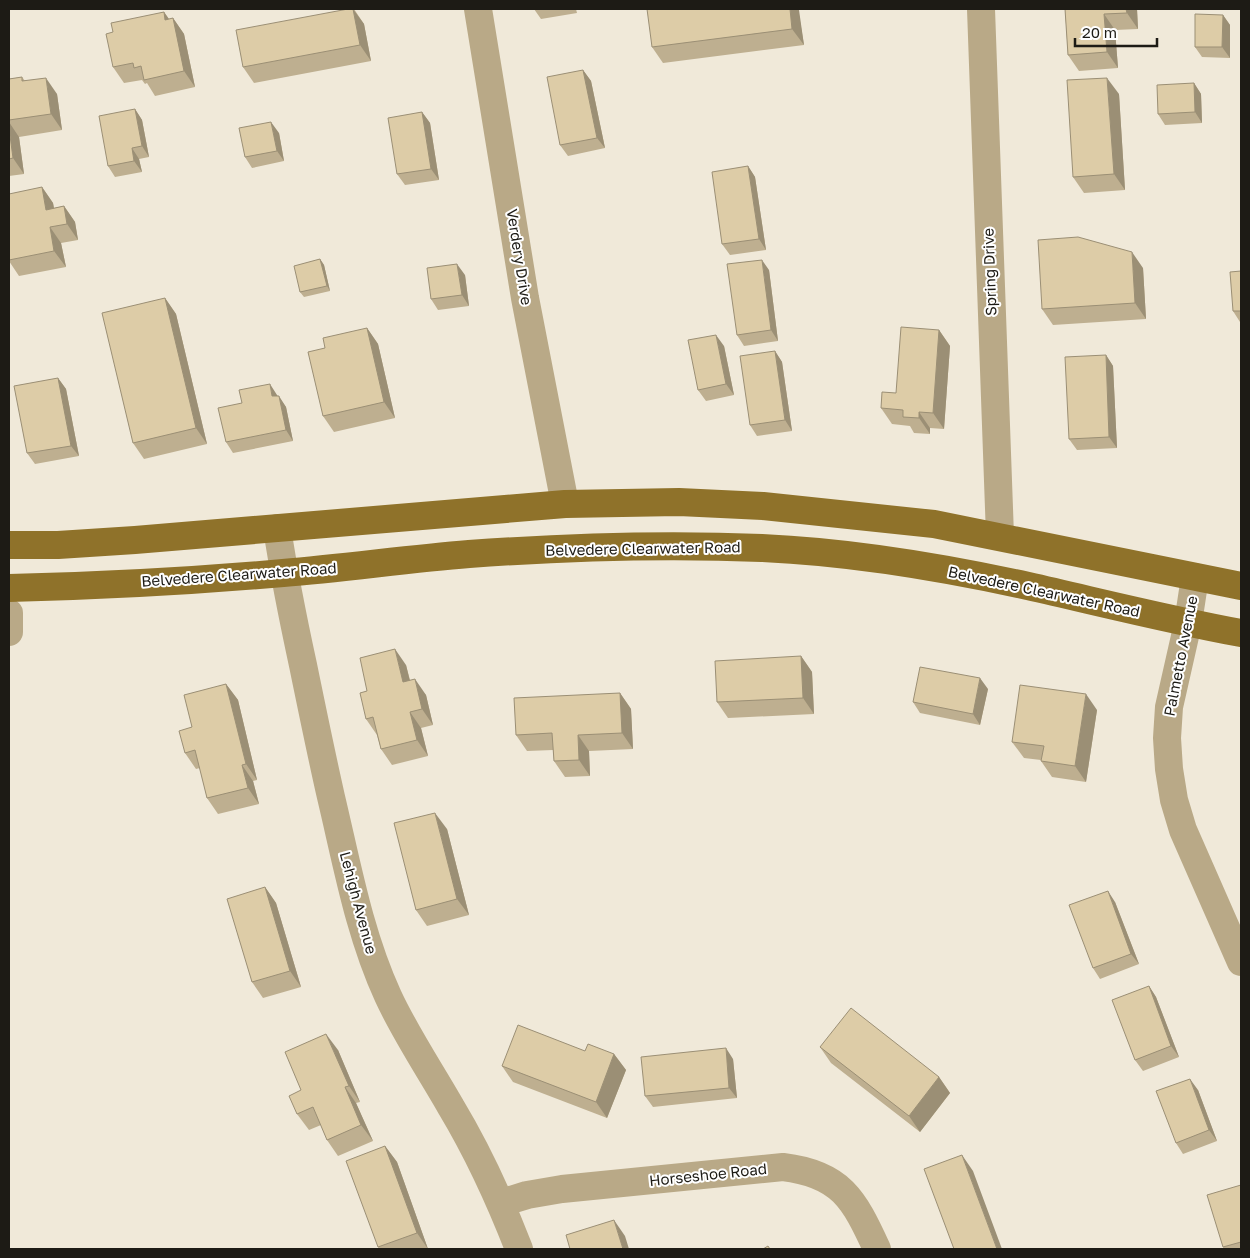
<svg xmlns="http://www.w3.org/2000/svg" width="1250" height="1258" font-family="'Golos Text',sans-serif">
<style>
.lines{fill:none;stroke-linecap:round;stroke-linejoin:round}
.minor{stroke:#b9a987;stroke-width:28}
.major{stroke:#8f722a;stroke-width:28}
.wall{fill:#beaf90}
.shaded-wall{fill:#9b8f75}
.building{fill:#ddcca7;stroke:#9b8f75}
.labels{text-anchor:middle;stroke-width:4;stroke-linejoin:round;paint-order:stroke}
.street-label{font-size:15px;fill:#1d1b15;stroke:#fff}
</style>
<rect width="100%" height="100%" fill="#f0e9d9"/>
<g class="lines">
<!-- minor -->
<path class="minor" d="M478,9L525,298L565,504
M981,9L1000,536
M277,528C284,574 293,619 303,665C312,709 321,753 331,797C347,864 359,933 388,996C406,1035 430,1070 451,1107C478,1152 500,1200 519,1249
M1195,577L1188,623L1169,707L1167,738L1169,769L1174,800L1183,830L1241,962
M9,613V632
M501,1203L527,1195L562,1189L783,1167C841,1174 854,1199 877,1249"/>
<!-- major -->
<path class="major" d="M9,545H58L135,540L565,504L679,502L763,506L934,524L1241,586
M9,588C100,586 192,581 283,573C345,568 407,559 469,554C567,547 664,544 762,548C852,552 941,567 1028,586C1099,602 1170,620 1241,633"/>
</g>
<!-- wall -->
<path class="wall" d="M348,9H354L364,24L371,61L254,83L243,67Z
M534,9H576L577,13L541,19Z
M652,9H798L804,45L663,63L652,47Z
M1065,9H1137L1138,29L1115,30L1118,68L1079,71L1068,55Z
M164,12L169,19L173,18L184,34L195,87L155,96L147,83L145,84L142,80L124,83L113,67V32Z
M1223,15L1230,25V58L1202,57L1195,47Z
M583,70L591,81L605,148L568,156L560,145Z
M22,77L25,81L57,94L62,130L19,137L24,174L9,176V79Z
M1194,83L1201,94L1202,123L1165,125L1158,114Z
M1119,94L1125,190L1084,193L1073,177Z
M135,109L142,120L149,157L139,159L142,172L115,177L108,166Z
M422,112L430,123L439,180L405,185L397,174Z
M279,133L284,161L252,168L245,157Z
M748,166L755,177L766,250L730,255L722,244Z
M42,187L53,203L54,208L64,206L75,222L78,240L61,243L66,267L19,276L9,261V260Z
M320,259L324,265L330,291L304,297L300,292Z
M1143,268L1146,319L1053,325L1042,309Z
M769,270L778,341L744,346L737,335Z
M1241,271V322H1240L1233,311Z
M465,275L469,306L438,310L431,299Z
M165,298L176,314L207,444L144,459L133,443Z
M367,328L378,344L395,418L334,432L323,416L325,348Z
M939,330L950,346L944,429L930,428V434L914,433L910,426L892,424L881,408L896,393Z
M724,346L734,395L706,401L698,390Z
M775,351L782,362L792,431L757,436L750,425Z
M1106,355L1113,366L1117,448L1077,450L1069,439Z
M58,378L66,389L79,456L35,464L27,453Z
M277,395L286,407L293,441L233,453L226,442Z
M801,656L812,672L814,714L728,718L717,702Z
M406,665L410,680L426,695L433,725L421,728L428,756L392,765L381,749L377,735L366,719L367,691Z
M226,684L238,700L257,780L253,781L259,804L218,814L207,798L200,768L196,769L185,753L192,727Z
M988,689L980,725L920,713L913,702Z
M620,693L631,709L633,749L589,751L590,776L565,777L554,761L553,750L527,751L516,735Z
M1097,710L1086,782L1052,777L1041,761V760L1024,758L1012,742Z
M447,829L469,915L427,926L416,910Z
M265,887L276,903L301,987L263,998L252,982Z
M1115,902L1139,964L1100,979L1093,968Z
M1149,986L1156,997L1179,1057L1143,1071L1135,1060Z
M820,1047L939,1077L950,1093L920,1132L831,1063Z
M338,1050L360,1102L356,1103L373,1141L338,1156L327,1140L321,1125L309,1130L297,1114L301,1090Z
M614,1054L626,1070L607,1118L513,1082L502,1066Z
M733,1059L737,1098L653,1107L645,1096Z
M1198,1090L1217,1141L1183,1154L1176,1143Z
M385,1146L397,1162L428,1249H379L378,1247Z
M1241,1185V1249H1224L1223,1247Z"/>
<!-- shaded-wall -->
<path class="shaded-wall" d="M353,9L364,24L371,61L360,45Z
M790,9H798L799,10L804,45L792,29Z
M1126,9H1137L1138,29L1127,13Z
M164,12L175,28L173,18L184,34L195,87L184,71L165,20Z
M1104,14L1115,30L1118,68L1107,52Z
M1223,15L1230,25V58L1222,47Z
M583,70L591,81L605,148L597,138Z
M46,78L57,94L62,130L51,114Z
M1107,78L1119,94L1125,190L1114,174Z
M1194,83L1201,94L1202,123L1195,112Z
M135,109L142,120L149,157L142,146Z
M422,112L430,123L439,180L431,169Z
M9,122L19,137L24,174L13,158L9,128Z
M271,122L279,133L284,161L277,151Z
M132,148L139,159L142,172L134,161Z
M748,166L755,177L766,250L759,239Z
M42,187L53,203L57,226L46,210Z
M64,206L75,222L78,240L67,224Z
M50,227L61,243L66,267L54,251Z
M1132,252L1143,268L1146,319L1135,303Z
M320,259L324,265L330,291L327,286Z
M762,260L769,270L778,341L771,330Z
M457,264L465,275L469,306L462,295Z
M165,298L176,314L207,444L196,428Z
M367,328L378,344L395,418L384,402Z
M939,330L950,346L944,429L933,413Z
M716,335L724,346L734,395L726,384Z
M775,351L782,362L792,431L785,420Z
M1106,355L1113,366L1117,448L1109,437Z
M58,378L66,389L79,456L71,446Z
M270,384L277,395L280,407L272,396Z
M279,396L286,407L293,441L286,430Z
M919,412L930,428V434L919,418Z
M395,649L406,665L414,698L403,682Z
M801,656L812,672L814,714L803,698Z
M980,678L988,689L980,725L973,714Z
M415,679L426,695L433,725L422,709Z
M226,684L238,700L257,780L246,764Z
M620,693L631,709L633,749L622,733Z
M1086,694L1097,710L1086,782L1075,766Z
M410,712L421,728L428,756L417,740Z
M578,735L589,751L590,776L579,760Z
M242,765L253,781L259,804L248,788Z
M435,813L447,829L469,915L457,899Z
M265,887L276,903L301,987L290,971Z
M1108,891L1115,902L1139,964L1131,954Z
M1149,986L1156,997L1179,1057L1171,1046Z
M326,1034L338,1050L360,1102L349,1086Z
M726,1048L733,1059L737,1098L729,1088Z
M614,1054L626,1070L607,1118L596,1102Z
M939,1077L950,1093L920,1132L909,1116Z
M1190,1079L1198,1090L1217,1141L1209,1130Z
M345,1087L356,1103L373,1141L361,1125Z
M385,1146L397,1162L428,1249L417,1233Z
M962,1155L973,1171L1002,1249H997Z
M614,1220L625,1236L629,1249H623Z"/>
<!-- building -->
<path class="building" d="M348,9H353L360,45L243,67L236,30Z
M647,9H790L792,29L652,47Z
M1065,9H1126L1127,13L1104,14L1107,52L1068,55Z
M164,12L165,20L173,18L184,71L144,80L141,66L134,68L133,63L113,67L106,34L113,32L111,23Z
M1195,14L1223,15L1222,47H1195Z
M583,70L597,138L560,145L547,77Z
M22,77V81L46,78L51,114L9,120V79Z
M1107,78L1114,174L1073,177L1067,80Z
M1194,83L1195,112L1158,114L1157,85Z
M135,109L142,146L132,148L134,161L108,166L99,116Z
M422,112L431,169L397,174L388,118Z
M271,122L277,151L245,157L239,128Z
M9,128L13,158L9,159Z
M748,166L759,239L722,244L712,172Z
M42,187L46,210L64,206L67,224L50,227L54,251L9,260V194Z
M1078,237L1132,252L1135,303L1042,309L1038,240Z
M320,259L327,286L300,292L294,266Z
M762,260L771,330L737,335L727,264Z
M457,264L462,295L431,299L427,268Z
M1241,271V311H1233L1230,272Z
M165,298L196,428L133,443L102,313Z
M901,327L939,330L933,413L919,412V418L903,417V410L881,408L882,392L896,393Z
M367,328L384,402L323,416L308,352L325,348L323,338Z
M716,335L726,384L698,390L688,340Z
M775,351L785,420L750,425L740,356Z
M1106,355L1109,437L1069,439L1065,357Z
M58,378L71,446L27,453L14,386Z
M270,384L272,396H279L286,430L226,442L218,408L242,403L239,390Z
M395,649L403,682L415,679L422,709L410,712L417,740L381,749L373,717L366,719L360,693L367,691L360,658Z
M801,656L803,698L717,702L715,661Z
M920,667L980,678L973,714L913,702Z
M226,684L246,764L242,765L248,788L207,798L195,750L185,753L179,731L192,727L184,695Z
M1020,685L1086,694L1075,766L1041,761L1044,746L1012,742Z
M620,693L622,733L578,735L579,760L554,761L552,733L516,735L514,698Z
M435,813L457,899L416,910L394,823Z
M265,887L290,971L252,982L227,899Z
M1108,891L1131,954L1093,968L1069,905Z
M1149,986L1171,1046L1135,1060L1112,1000Z
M851,1008L939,1077L909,1116L820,1047Z
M518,1025L585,1051L588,1044L614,1054L596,1102L502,1066Z
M326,1034L349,1086L345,1087L361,1125L327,1140L313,1107L297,1114L289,1096L301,1090L285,1052Z
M726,1048L729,1088L645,1096L641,1057Z
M1190,1079L1209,1130L1176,1143L1156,1091Z
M385,1146L417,1233L378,1247L346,1161Z
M962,1155L997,1249H954L924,1169Z
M1241,1185V1242L1223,1247L1207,1195Z
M614,1220L623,1249H570L566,1235Z
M768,1246L770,1249H763Z"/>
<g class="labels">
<!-- street labels -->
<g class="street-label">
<text transform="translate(519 257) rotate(81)" y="5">Verdery Drive</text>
<text transform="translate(990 272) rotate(-92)" y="5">Spring Drive</text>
<text transform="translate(643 549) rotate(-1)" y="5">Belvedere Clearwater Road</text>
<text transform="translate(239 575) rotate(-4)" y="5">Belvedere Clearwater Road</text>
<text transform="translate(1044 592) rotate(12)" y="5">Belvedere Clearwater Road</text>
<text transform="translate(1181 656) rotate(-79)" y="5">Palmetto Avenue</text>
<text transform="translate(358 903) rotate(75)" y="5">Lehigh Avenue</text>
<text transform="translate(708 1175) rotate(-6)" y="5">Horseshoe Road</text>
</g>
</g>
<!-- border -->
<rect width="1250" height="1258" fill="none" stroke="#1d1b15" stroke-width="20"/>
<!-- scale -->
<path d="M1075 38v8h82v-8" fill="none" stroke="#1d1b15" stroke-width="2.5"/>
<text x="1082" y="38" font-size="15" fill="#1d1b15" stroke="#ffffff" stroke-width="4" paint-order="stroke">20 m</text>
</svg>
